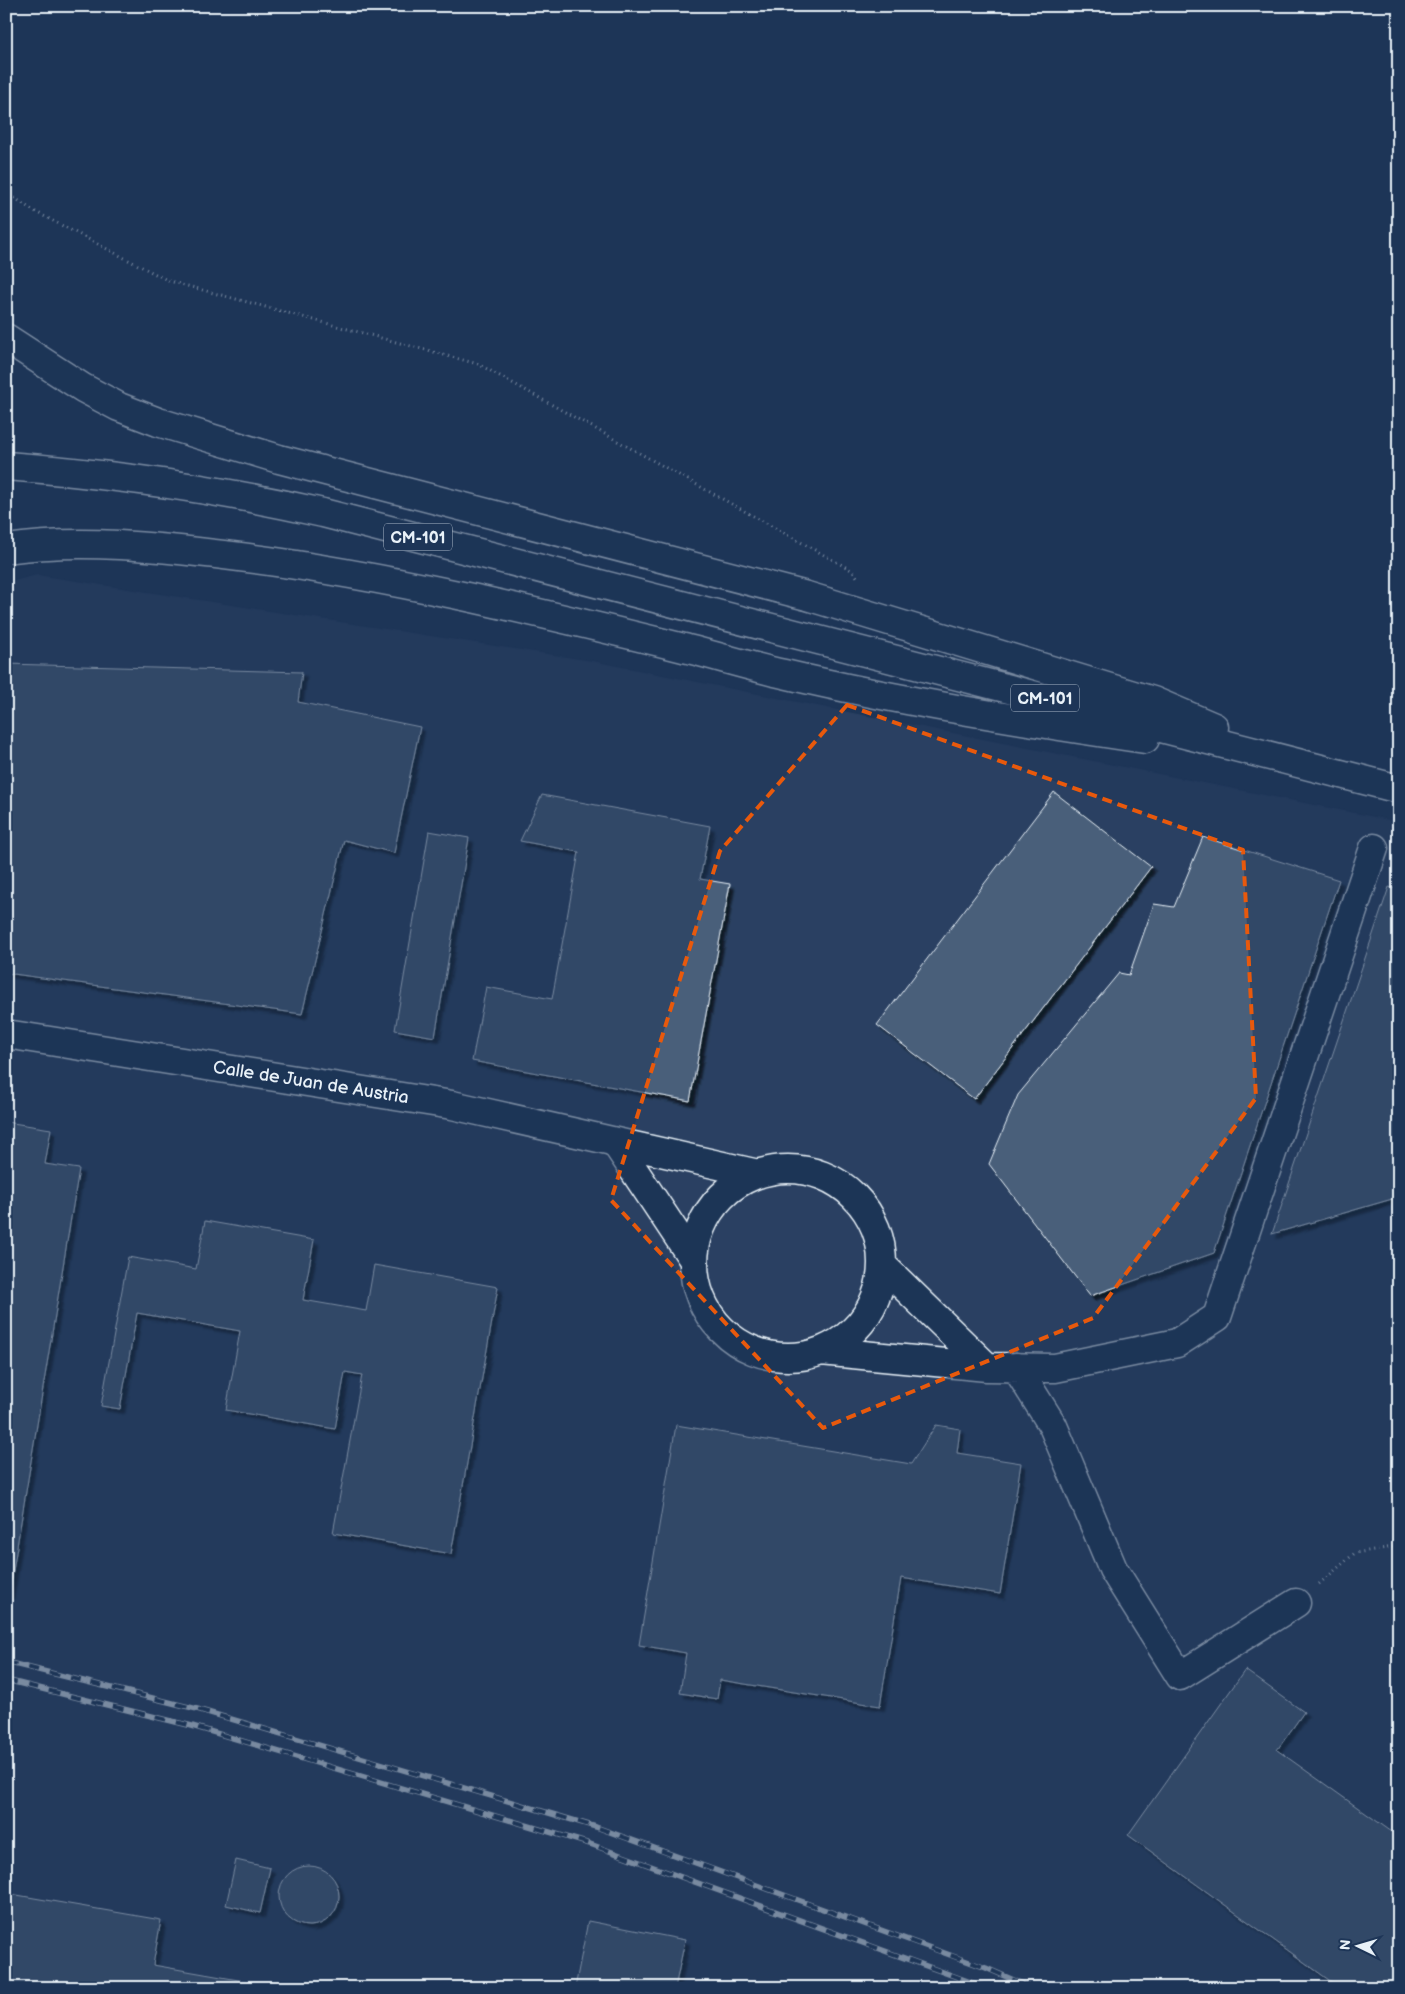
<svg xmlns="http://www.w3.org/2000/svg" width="1405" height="1994" font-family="'Balsamiq Sans',sans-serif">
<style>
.built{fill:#2a4162}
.building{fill:#495e7a;stroke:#e8f1f8;filter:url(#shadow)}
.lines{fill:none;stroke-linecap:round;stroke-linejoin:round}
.street-casing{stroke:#e8f1f8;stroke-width:31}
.primary-casing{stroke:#e8f1f8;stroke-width:31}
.path{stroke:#e8f1f8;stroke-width:3;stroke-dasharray:1 4;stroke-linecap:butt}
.street{stroke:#1d3557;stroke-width:28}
.primary{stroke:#1d3557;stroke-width:28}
.rail-casing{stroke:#e8f1f8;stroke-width:5.5}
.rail{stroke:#1d3557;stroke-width:4;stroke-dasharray:11;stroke-linecap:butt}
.marked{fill:none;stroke:#e8590c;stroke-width:4;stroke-dasharray:10 6;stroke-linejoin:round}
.labels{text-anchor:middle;stroke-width:4;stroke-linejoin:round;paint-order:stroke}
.shield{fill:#1d3557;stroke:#abb9c8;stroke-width:1}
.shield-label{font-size:16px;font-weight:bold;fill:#e8f1f8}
.street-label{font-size:18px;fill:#e8f1f8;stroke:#1d3557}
</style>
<defs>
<filter id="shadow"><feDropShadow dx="4.5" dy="4.5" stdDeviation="1" flood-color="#0009"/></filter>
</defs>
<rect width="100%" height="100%" fill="#1d3557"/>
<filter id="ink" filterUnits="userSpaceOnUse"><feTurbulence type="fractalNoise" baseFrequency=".02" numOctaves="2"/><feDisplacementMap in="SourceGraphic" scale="10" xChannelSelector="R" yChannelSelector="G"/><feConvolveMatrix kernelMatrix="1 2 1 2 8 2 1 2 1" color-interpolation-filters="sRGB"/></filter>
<g filter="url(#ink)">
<!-- built -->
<path class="built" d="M37,575L592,661L1399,822V1988H6V583Z"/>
<!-- building -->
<path class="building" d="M6,664L302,672L298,702L420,727L394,853L344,840L302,1014L6,973Z
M1054,792L1151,867L974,1099L877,1025Z
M542,795L710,826L700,879L730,884L690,1101L472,1061L486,987L552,999L579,852L520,841Z
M429,831L469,838L435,1037L395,1030Z
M1203,837L1339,880L1214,1253L1090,1296L989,1164L1018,1095L1119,973L1129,975L1154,904L1174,907Z
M1389,887L1399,890V1197L1272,1234Z
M6,1122L51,1129L45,1164L79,1169L9,1595L6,1594Z
M205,1221L314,1240L303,1300L366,1311L374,1265L498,1287L451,1554L333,1533L362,1375L345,1372L335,1429L226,1410L240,1331L137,1313L120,1409L101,1406L128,1257L196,1269Z
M676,1425L911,1464L936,1425L960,1429L957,1453L1021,1463L1000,1594L901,1578L880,1706L720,1680L717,1699L680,1693L686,1653L639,1645Z
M1245,1670L1304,1712L1277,1750L1399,1837V1988H1340L1128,1835Z
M236,1860L270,1868L260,1913L226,1905Z
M279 1896a30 30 0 1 1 60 0a30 30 0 1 1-60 0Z
M11,1894L161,1920L153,1965L284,1988H6V1921Z
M588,1921L685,1940L675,1988H575Z"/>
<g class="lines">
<defs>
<path id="street" d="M6,1034L452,1105L754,1173
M615,1142L693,1259
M694 1263a94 94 0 1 1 188 0a94 94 0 1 1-188 0Z
M882,1265L987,1367
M821,1351L987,1367L1055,1368L1177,1343L1217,1317L1374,848
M1016,1367L1053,1426L1113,1569L1180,1676L1296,1603"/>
<path id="primary" d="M6,338L83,388L119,407L158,422L279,459L807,596L1153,701L1214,727
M6,466C113,474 218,489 323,513L1399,789
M6,549C81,538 158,547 232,556C387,575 537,612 688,649C720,657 752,667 784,674C903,702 1024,721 1145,739"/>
</defs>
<!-- street casing -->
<use href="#street" class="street-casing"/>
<!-- primary casing -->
<use href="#primary" class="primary-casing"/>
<!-- path -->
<path class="path" d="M6,192L32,210L169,281L478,364L853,571L858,578
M1319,1584L1355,1553L1399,1546"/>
<!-- street -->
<use href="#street" class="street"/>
<!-- primary -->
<use href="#primary" class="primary"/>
<defs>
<path id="rail" d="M6,1662L197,1709L596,1827L986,1968L1032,1988
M6,1680L192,1726L590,1844L987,1988"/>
</defs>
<!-- rail casing -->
<use href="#rail" class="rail-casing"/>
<!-- rail -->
<use href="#rail" class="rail"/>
</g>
</g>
<!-- marked area -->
<path d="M0 0H1405V1994H0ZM847,705L1243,850L1256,1098L1093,1318L823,1428L611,1200L720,851Z" fill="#1d3557" fill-opacity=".55" fill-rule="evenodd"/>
<path class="marked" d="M847,705L1243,850L1256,1098L1093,1318L823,1428L611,1200L720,851Z"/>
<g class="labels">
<!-- shield labels -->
<g class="shield">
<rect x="384" y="523.5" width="68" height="27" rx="4"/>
<rect x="1011" y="684.5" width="68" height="27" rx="4"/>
</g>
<g class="shield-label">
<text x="418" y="543">CM-101</text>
<text x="1045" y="704">CM-101</text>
</g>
<!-- street labels -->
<g class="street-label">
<text transform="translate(311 1082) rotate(9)" y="6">Calle de Juan de Austria</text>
</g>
</g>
<!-- margin -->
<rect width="1405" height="1994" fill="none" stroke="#1d3557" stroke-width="25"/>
<rect x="12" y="12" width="1380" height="1969" fill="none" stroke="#e8f1f8" stroke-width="2" filter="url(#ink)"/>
<!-- north arrow -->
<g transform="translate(1358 1946) rotate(275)" stroke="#1d3557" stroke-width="4" paint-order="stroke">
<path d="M0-4L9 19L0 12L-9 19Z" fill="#e8f1f8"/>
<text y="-8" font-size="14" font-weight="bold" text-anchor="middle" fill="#e8f1f8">N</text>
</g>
</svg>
